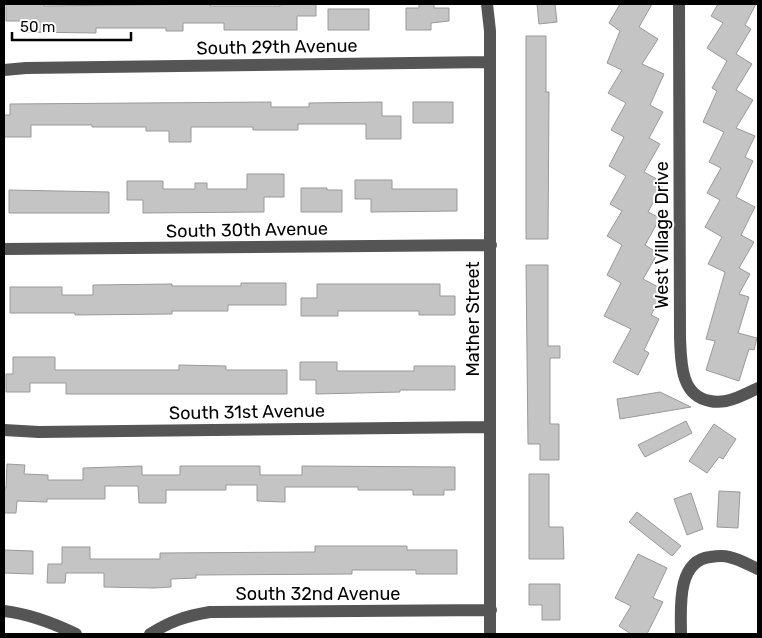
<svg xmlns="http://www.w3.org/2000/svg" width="762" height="638" font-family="Rubik,sans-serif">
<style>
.building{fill:#c4c4c4;stroke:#999}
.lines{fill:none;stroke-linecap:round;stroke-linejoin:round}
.minor{stroke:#555;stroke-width:12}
.labels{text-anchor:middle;stroke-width:4;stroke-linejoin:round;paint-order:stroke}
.street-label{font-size:18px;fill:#000;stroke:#fff}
</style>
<rect width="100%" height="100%" fill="#fff"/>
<!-- building -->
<path class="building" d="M6,4H44V6L210,4V6H280V4H316V16H297V30H224V23H183V31H166V28H96V33L24,32V21H6Z
M419,4H434V8H449V21L431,23V30H406V8H419Z
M537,4H555L557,22L539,24Z
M620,4H652L639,27L658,39L642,64L664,74L650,105L663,112L649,138L660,144L644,172L664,183L648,212L660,218L645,245L658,253L643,279L664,290L651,315L659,319L644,350L649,353L638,375L613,362L631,329L604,316L621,283L607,275L622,245L607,236L622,211L610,204L626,176L609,166L624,137L611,130L626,103L608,93L622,70L607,63L620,31L609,23Z
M718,4H756L745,25L751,29L736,54L752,64L736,90L753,100L736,128L755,136L745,157L753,161L736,197L755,207L741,235L754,242L739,268L750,274L739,294L749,297L738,333L757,338L754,350L749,349L739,381L706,370L715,341L706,339L725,272L708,264L722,237L705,227L720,200L707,193L721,168L709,162L724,132L703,122L717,91L712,88L727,61L707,48L723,23L711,16Z
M328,9H369V30H328Z
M526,36H546V92H549L548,239H526Z
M271,102V107H309V103L382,102V116H401V139H366V124H298V130H253V127H191V142H169V131H146V127H92V125H31V137H4V115H10V104Z
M413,102H453V123H413Z
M247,174H284V197H264V212L143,213V200H127V181H163V189H195V183H207V189H247Z
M355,180H392V189H457V211L371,212V199H355Z
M301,188H327V190H342V212H301Z
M9,190L109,192V213H9Z
M526,265H548V346H560V358H550V424H559V460H540V444H528Z
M241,283H286V305H228V311H172V314L75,315V313H10V287H62V295H93V285L172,284V286H241Z
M317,284H440V296H455V315H419V311H338V316H301V298H317Z
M13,357H55V370H179V365L226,366V370H287V394H66V383H30V392H6V374H13Z
M300,362H337V371H414V366H455V390H400V392L316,394V380H300Z
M660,392L691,407L620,419L617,399Z
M686,421L692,433L645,457L638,445Z
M714,424L736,439L723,459L719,457L707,473L689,461Z
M7,464L25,465L24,474L48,475V480H83V468L142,466V475H180V466H260V475H302V466L455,467V490H444V495H413V490H358V487H285V502L257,501V485H226V490H166V503H139L138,486H105V499H47V502L17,501L16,513H4V488H6Z
M529,474H549V527H563L564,559H529Z
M719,491L740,492L738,528L717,527Z
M691,493L703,529L687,535L674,499Z
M637,512L681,546L672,556L629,522Z
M315,546H407V550H457V574H416V570H352V574L196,575V578L171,579V587L154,588L104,587V573H66L65,583H47L48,564H62V547H90V559H160V553L315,552Z
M4,550L33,551V574L4,573Z
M638,554L667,568L653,598L663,602L647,634H631L619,626L631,606L615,598Z
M529,584H560V620H542V605H529Z"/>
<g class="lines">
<!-- minor -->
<path class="minor" d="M487,4L490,31V634
M679,4L680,337C681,361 680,396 710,401C715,402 720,402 726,401C737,399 748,393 758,388
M4,70L26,68L490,62
M4,249L491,245
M4,430L39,432L490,427
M4,611C30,614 53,623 76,634
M150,634C171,621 186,616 210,612L491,610
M681,634C681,610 676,561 710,557C716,556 723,555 729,557C739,559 749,565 758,569"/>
</g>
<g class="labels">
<!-- street labels -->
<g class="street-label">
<text transform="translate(277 47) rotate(-1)" y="6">South 29th Avenue</text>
<text transform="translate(247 230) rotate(-1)" y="6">South 30th Avenue</text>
<text transform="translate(662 235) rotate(-90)" y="6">West Village Drive</text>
<text transform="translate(473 319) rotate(-90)" y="6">Mather Street</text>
<text transform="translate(247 412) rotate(-1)" y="6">South 31st Avenue</text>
<text x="318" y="600">South 32nd Avenue</text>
</g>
</g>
<!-- border -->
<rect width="762" height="638" fill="none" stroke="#000000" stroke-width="10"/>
<!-- scale -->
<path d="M12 32v8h119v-8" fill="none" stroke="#000000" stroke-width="2.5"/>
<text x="20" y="32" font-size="15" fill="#000000" stroke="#ffffff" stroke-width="4" paint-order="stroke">50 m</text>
</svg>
